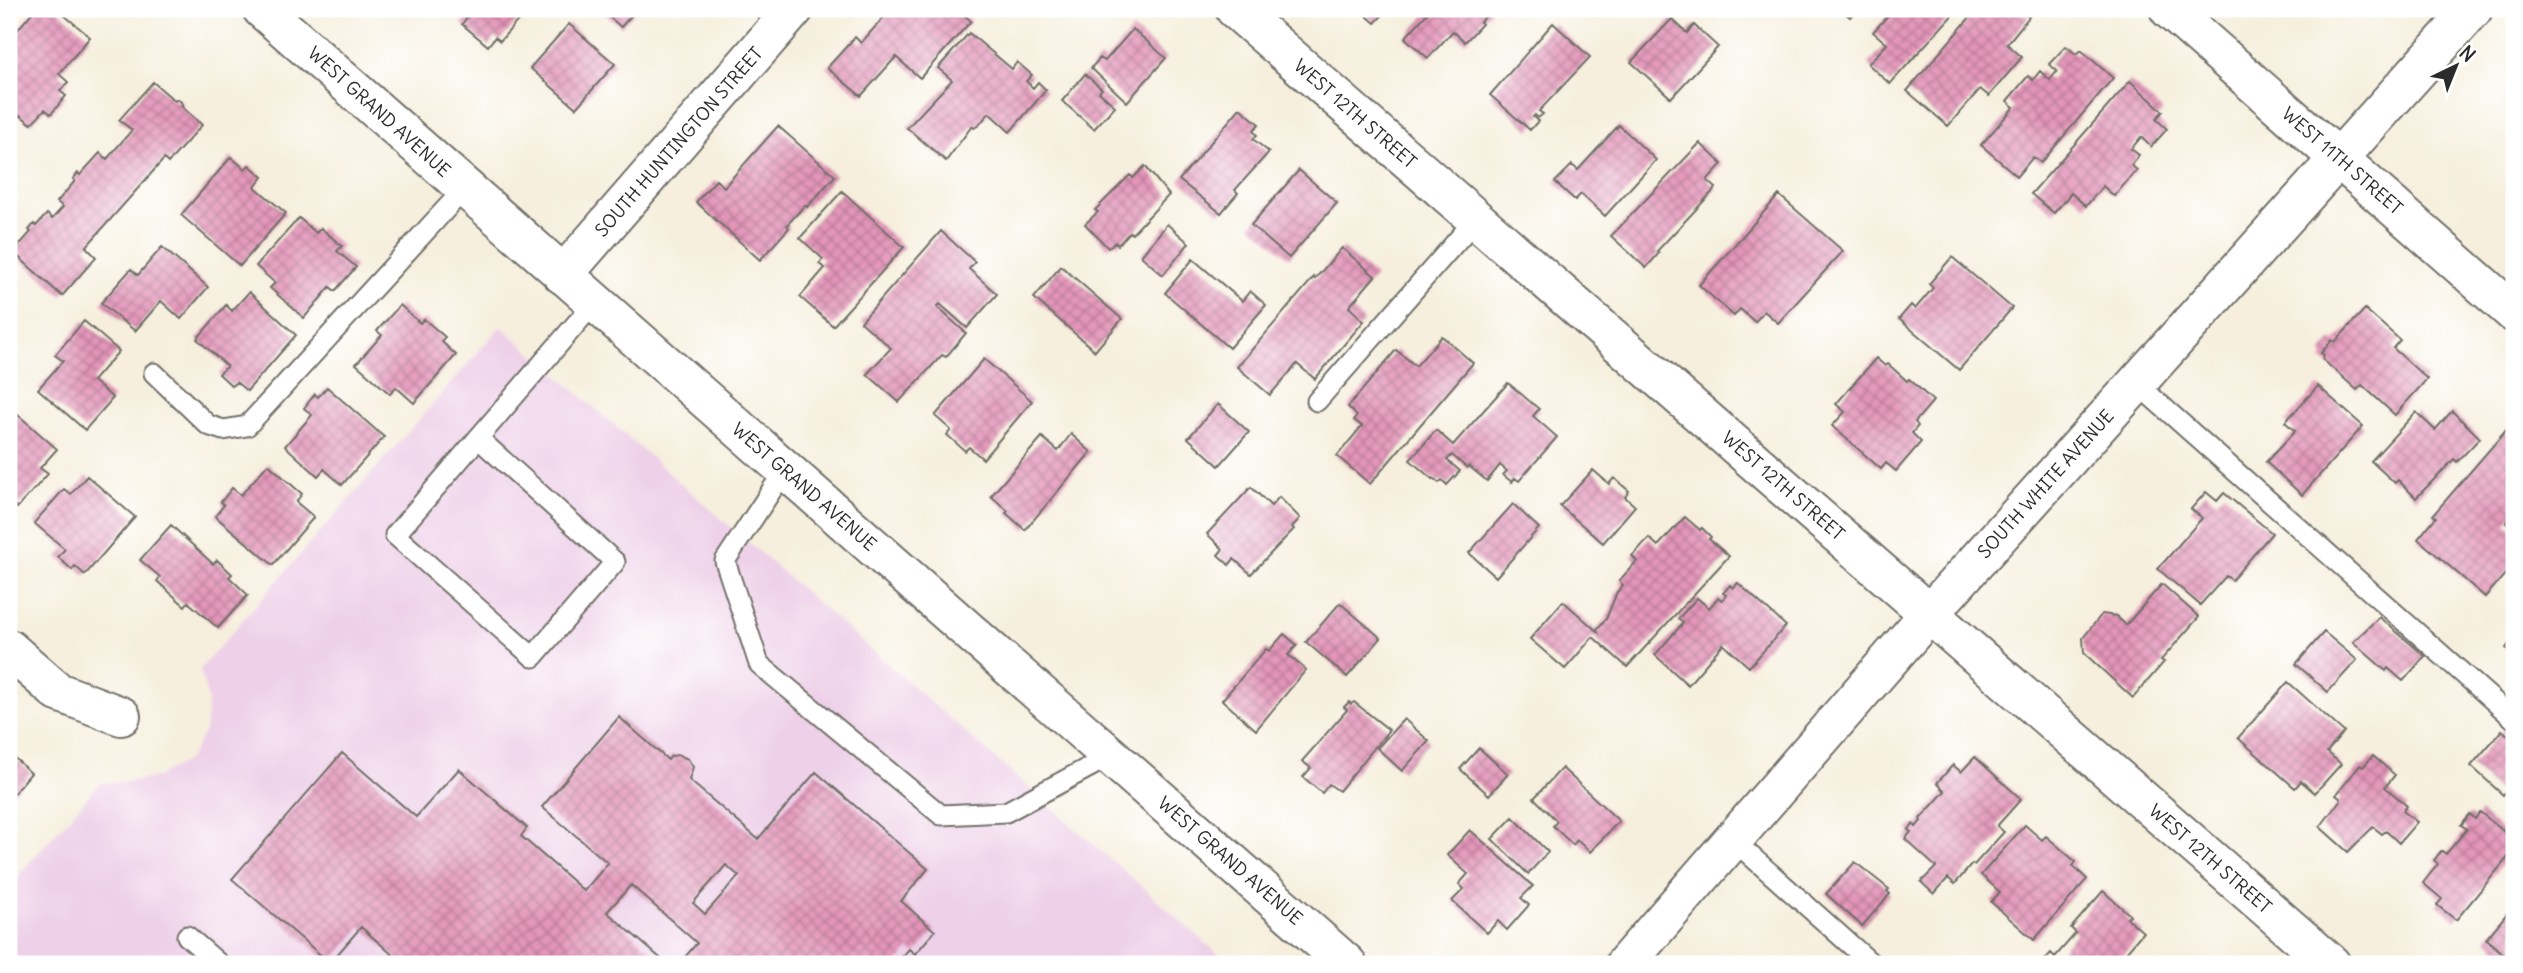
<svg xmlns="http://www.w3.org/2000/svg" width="2523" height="973" font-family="Delius,sans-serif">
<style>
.built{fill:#eed0e8}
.building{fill:url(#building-cross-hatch);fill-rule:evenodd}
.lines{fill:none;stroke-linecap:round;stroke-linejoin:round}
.lane-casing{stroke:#727069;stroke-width:23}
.street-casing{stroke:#727069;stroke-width:42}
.secondary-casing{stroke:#727069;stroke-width:42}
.lane{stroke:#fff;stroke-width:19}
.street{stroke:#fff;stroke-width:38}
.secondary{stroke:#fff;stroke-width:38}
.labels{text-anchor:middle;stroke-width:5;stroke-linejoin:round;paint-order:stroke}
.street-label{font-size:18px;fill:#2b2b2b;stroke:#fff}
</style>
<defs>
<pattern id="building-cross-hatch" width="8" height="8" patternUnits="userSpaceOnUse" patternTransform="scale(1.75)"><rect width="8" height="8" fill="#e496ba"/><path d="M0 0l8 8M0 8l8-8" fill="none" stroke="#b97b97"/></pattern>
</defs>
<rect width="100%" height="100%" fill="#fff"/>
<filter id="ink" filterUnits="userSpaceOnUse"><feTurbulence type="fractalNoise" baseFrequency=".0143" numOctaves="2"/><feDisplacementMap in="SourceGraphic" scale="14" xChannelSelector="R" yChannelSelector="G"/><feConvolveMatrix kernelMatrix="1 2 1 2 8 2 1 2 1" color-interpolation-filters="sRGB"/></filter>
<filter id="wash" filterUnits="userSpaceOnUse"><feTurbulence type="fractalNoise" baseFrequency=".00686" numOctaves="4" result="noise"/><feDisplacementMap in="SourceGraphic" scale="28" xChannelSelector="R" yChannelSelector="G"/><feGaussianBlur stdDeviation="1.57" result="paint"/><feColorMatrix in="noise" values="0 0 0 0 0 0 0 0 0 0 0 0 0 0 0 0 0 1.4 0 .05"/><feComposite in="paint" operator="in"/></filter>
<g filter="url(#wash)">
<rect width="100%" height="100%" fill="#f6efdd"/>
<!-- built -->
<path class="built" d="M501,326L1230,964H9V886L100,783L126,782L157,777L188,760L205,731L208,701L200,669Z"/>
<g id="blocks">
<!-- building -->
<path class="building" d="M35,9H57L90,37L59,74L68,82L60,91L66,96L51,114L45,109L31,124L20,115L9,129V40Z
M467,9H528L500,41L495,37L488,46L462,24L469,15L464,11Z
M600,9H637L621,27Z
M891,9H957L971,21L920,78L896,57L861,96L827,68L855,37L861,43Z
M1359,9H1388L1375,23Z
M1431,9H1489L1491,11L1480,22L1482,24L1465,42L1453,31L1428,58L1405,38Z
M1841,9H1857L1850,17Z
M1891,9H1958L1890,84L1868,64L1887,44L1873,32L1893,10Z
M1977,9H2019L2029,17L2007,44L2022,57L1989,96L1980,89L1948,126L1907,91Z
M1672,19L1687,33L1694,25L1718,47L1671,98L1631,62Z
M1553,23L1590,57L1539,111L1543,114L1538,118L1535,115L1533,117L1538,121L1530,130L1490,95Z
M569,24L615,64L576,108L530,68Z
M1133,29L1166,58L1127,102L1091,68L1100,58L1105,61Z
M969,33L1012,69L1017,62L1032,75L1026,81L1033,88L1038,82L1046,90L1010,132L989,113L979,125L974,128L972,126L946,161L907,128L952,80L938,68Z
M2066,46L2076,54L2081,50L2113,78L2041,163L2033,157L2017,176L1981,145L2014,107L2007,101L2028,76L2033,80L2040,71L2050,80L2057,71L2049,64Z
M1085,74L1102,89L1099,92L1115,106L1094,129L1062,101Z
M2130,81L2163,111L2156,119L2167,129L2151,147L2141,137L2131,149L2139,155L2131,165L2137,170L2114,196L2103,186L2086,206L2071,193L2054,213L2031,194Z
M153,82L175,101L178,99L183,104L181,106L202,125L168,163L164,159L86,247L96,257L62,296L13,252L31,232L29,230L34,224L36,226L47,214L52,219L63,207L57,202L75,181L73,179L78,173L80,175L100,153L107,159L132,130L119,120Z
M1240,108L1259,124L1253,131L1257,135L1253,139L1269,152L1235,190L1238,193L1221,213L1179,180Z
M1619,125L1656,160L1605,216L1581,194L1575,200L1555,182L1572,165L1578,170Z
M778,126L835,176L807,207L805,205L787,225L789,228L760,260L696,202L716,180L724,187Z
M1700,143L1722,164L1707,180L1716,188L1657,251L1659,253L1646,268L1611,236Z
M231,157L245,169L249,165L263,177L255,187L286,213L240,266L181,215Z
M1145,166L1169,195L1132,234L1130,232L1118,245L1115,242L1108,248L1085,224L1098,212L1095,210L1130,175L1133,178Z
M1299,170L1337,203L1289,258L1251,225Z
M842,191L904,247L833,326L800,297L825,268L819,264L823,259L800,238Z
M1779,195L1843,251L1778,323L1764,311L1755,322L1740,309L1734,316L1699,285Z
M299,218L316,233L321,228L342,246L337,251L356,267L335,291L330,287L304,318L270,288L275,283L256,266Z
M1167,224L1189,243L1163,275L1141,256Z
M941,231L975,262L969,269L997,294L967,328L940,304L937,307L966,333L946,357L942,355L899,402L867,374L891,348L861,322Z
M162,247L208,287L181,319L161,301L135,331L101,303L131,269L138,275Z
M1342,248L1375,276L1349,307L1364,321L1315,379L1297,364L1270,395L1237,367L1314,277L1315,279Z
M1952,257L2012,308L1959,370L1899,319L1911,305L1915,309L1933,288L1929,284Z
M1193,259L1242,301L1250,291L1266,305L1229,348L1165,293Z
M1061,266L1122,319L1095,351L1034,298Z
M249,292L296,335L247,391L236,382L232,386L219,374L227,366L197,339L226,305L232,311Z
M400,305L420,323L424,319L445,337L441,341L456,355L414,403L396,387L390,394L356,364L382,335L377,331Z
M2365,309L2400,340L2393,348L2427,379L2395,415L2362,385L2357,390L2322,359L2324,355L2321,353L2332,340L2335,342Z
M84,321L119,351L93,381L113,398L85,430L38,389L63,361L55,355Z
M1442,336L1473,363L1370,484L1337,456L1362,426L1354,420L1357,416L1348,407L1396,350L1416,366Z
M1876,358L1885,366L1888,364L1907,381L1909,379L1933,401L1915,422L1918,426L1912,433L1921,442L1896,471L1886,463L1881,469L1832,426L1845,412L1836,404Z
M984,359L1032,401L983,459L969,447L965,451L947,435L951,430L935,416Z
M1508,383L1539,409L1533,416L1557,437L1519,481L1515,478L1512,482L1503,475L1507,471L1500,465L1487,481L1469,466L1467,468L1452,455L1447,460L1460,471L1447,485L1442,480L1439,483L1433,478L1432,479L1410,460L1436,430L1453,445Z
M2318,386L2363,426L2302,495L2266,462L2295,431L2285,422Z
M327,387L384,437L342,485L324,469L318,476L285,446L312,415L304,408L315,394L318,397Z
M1218,404L1249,432L1219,466L1188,438Z
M9,407L57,449L40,468L48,474L17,508L9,500Z
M2452,411L2480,438L2457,462L2454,459L2416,498L2398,480L2395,483L2371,461L2416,412L2435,430Z
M2509,427L2514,432V513L2506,523L2514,531V564L2485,597L2418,539L2436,517L2433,515Z
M1071,434L1091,452L1025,530L1006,513L1008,511L991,496L1042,437L1058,451Z
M268,464L302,494L296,502L314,517L273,565L215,516L224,505L221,502L232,488L241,495Z
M1593,470L1609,484L1614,478L1629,491L1625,497L1635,506L1603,543L1560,506Z
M87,476L135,517L85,575L75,566L72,570L58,557L65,549L34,523L64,489L71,494Z
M1251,487L1271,506L1279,497L1300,518L1292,527L1294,529L1251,574L1234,559L1229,565L1218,555L1223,549L1207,534Z
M2206,492L2217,501L2224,493L2272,533L2232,580L2226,576L2200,605L2158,569L2202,518L2191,509Z
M1513,504L1539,528L1496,577L1469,553Z
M1685,517L1700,530L1702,528L1711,537L1709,539L1729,556L1627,667L1593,637L1565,669L1530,639L1563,601L1598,632L1597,629L1606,619L1617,592L1623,585L1619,581L1637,561L1632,556L1649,538L1658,546Z
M171,525L213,564L217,560L232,574L229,577L248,595L218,628L188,602L185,606L157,581L160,577L140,560Z
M1738,583L1786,626L1749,667L1723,644L1688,685L1655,655L1683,623L1678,619L1697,598L1709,608L1718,598L1722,600L1726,595L1723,593L1730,585L1733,588Z
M2162,584L2199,617L2161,660L2164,662L2133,698L2084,653L2083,638L2102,614L2116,616L2126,625Z
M1340,603L1381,638L1347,677L1306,642Z
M2379,617L2425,656L2403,681L2388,668L2386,671L2353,642Z
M2324,632L2357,660L2328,692L2296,664Z
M1284,634L1297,645L1288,655L1306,670L1256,730L1222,700L1266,649L1269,651Z
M2514,638V654L2506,648Z
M2288,682L2344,732L2327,752L2341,764L2315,793L2301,781L2295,788L2238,738Z
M1349,702L1351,704L1354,702L1389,730L1339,791L1329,784L1322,793L1303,777L1311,768L1302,761L1347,710L1344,707Z
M619,717L668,760L671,756L679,755L688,759L693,767L689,780L758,839L816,772L928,869L901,901L935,931L915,954L909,949L896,964H679L697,943L631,885L607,912L667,964H403L361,927L330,963L232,879L342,753L416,817L459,769L527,828L521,836L584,891L608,863L542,807ZM726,865L739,876L705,914L693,903Z
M1404,719L1429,741L1402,771L1377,748Z
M2502,730L2514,741V783L2503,795L2471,766Z
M1479,748L1508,774L1489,795L1460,769Z
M9,753L31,773L9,799Z
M2373,756L2395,775L2385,787L2407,806L2403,811L2417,822L2399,843L2386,831L2382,834L2373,827L2348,852L2320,827L2341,799L2336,795L2360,765L2363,767Z
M1975,757L2021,799L1997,826L2004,832L1974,865L1972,864L1955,884L1948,878L1934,894L1921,882L1936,867L1905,839L1911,832L1908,830L1913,824L1916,827L1921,821L1920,819L1945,791L1937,783L1953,765L1961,772Z
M1562,768L1619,821L1590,852L1577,840L1573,845L1553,826L1557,821L1534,798Z
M2480,812L2514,840V850L2456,920L2437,905L2442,899L2423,883L2438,864L2434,860L2442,851L2446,854L2467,829L2461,825L2470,814L2475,819Z
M1513,817L1548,852L1528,874L1492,839Z
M2025,825L2042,840L2046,836L2076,862L2073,866L2087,879L2034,940L1991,902L2000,892L1981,875Z
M1470,830L1533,886L1521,898L1529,905L1507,930L1498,921L1487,933L1452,901L1464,889L1459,884L1468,874L1447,855Z
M1855,862L1889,889L1887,891L1890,894L1862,926L1826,894Z
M2103,891L2130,915L2127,918L2143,932L2116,964H2041L2051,953L2055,957L2076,933L2071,928Z
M2514,905V963L2486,939Z"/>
</g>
</g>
<g filter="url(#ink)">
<use href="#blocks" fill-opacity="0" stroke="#727069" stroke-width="2"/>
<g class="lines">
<defs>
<path id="lane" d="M154,373L208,425L223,430L247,426L465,188
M2136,383L2514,719
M1317,401L1476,219
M478,438L615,562L533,657L395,535C461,457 528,380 594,303
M785,470L725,561L759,664L941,815L1006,812L1110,756
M1733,840L1872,964
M187,936L219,964"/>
<path id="street" d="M1235,9L2331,964
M2169,9L2514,313
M563,275L794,9
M9,649L58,692L121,716"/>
<path id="secondary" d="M262,9L1347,964
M1625,964L1929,614L2473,9"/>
</defs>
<!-- lane casing -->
<use href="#lane" class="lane-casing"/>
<!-- street casing -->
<use href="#street" class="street-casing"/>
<!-- secondary casing -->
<use href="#secondary" class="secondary-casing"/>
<!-- lane -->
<use href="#lane" class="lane"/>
<!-- street -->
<use href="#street" class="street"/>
<!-- secondary -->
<use href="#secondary" class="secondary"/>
</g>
</g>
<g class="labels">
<!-- street labels -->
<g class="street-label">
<text transform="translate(379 112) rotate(42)" y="6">WEST GRAND AVENUE</text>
<text transform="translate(1355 114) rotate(41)" y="6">WEST 12TH STREET</text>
<text transform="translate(679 142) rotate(-49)" y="6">SOUTH HUNTINGTON STREET</text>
<text transform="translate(2342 161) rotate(41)" y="6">WEST 11TH STREET</text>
<text transform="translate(2046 484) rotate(-48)" y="6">SOUTH WHITE AVENUE</text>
<text transform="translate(1783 486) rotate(41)" y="6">WEST 12TH STREET</text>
<text transform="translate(804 487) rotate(41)" y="6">WEST GRAND AVENUE</text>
<text transform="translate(2210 859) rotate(41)" y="6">WEST 12TH STREET</text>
<text transform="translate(1230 861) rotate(41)" y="6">WEST GRAND AVENUE</text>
</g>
</g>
<!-- margin -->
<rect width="2523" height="973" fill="none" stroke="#fff" stroke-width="35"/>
<!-- north arrow -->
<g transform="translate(2456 66) rotate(43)" stroke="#ffffff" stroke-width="5" paint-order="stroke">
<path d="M0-5L12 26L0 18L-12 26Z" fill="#2b2b2b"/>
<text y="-10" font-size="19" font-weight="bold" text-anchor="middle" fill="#2b2b2b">N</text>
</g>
</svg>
